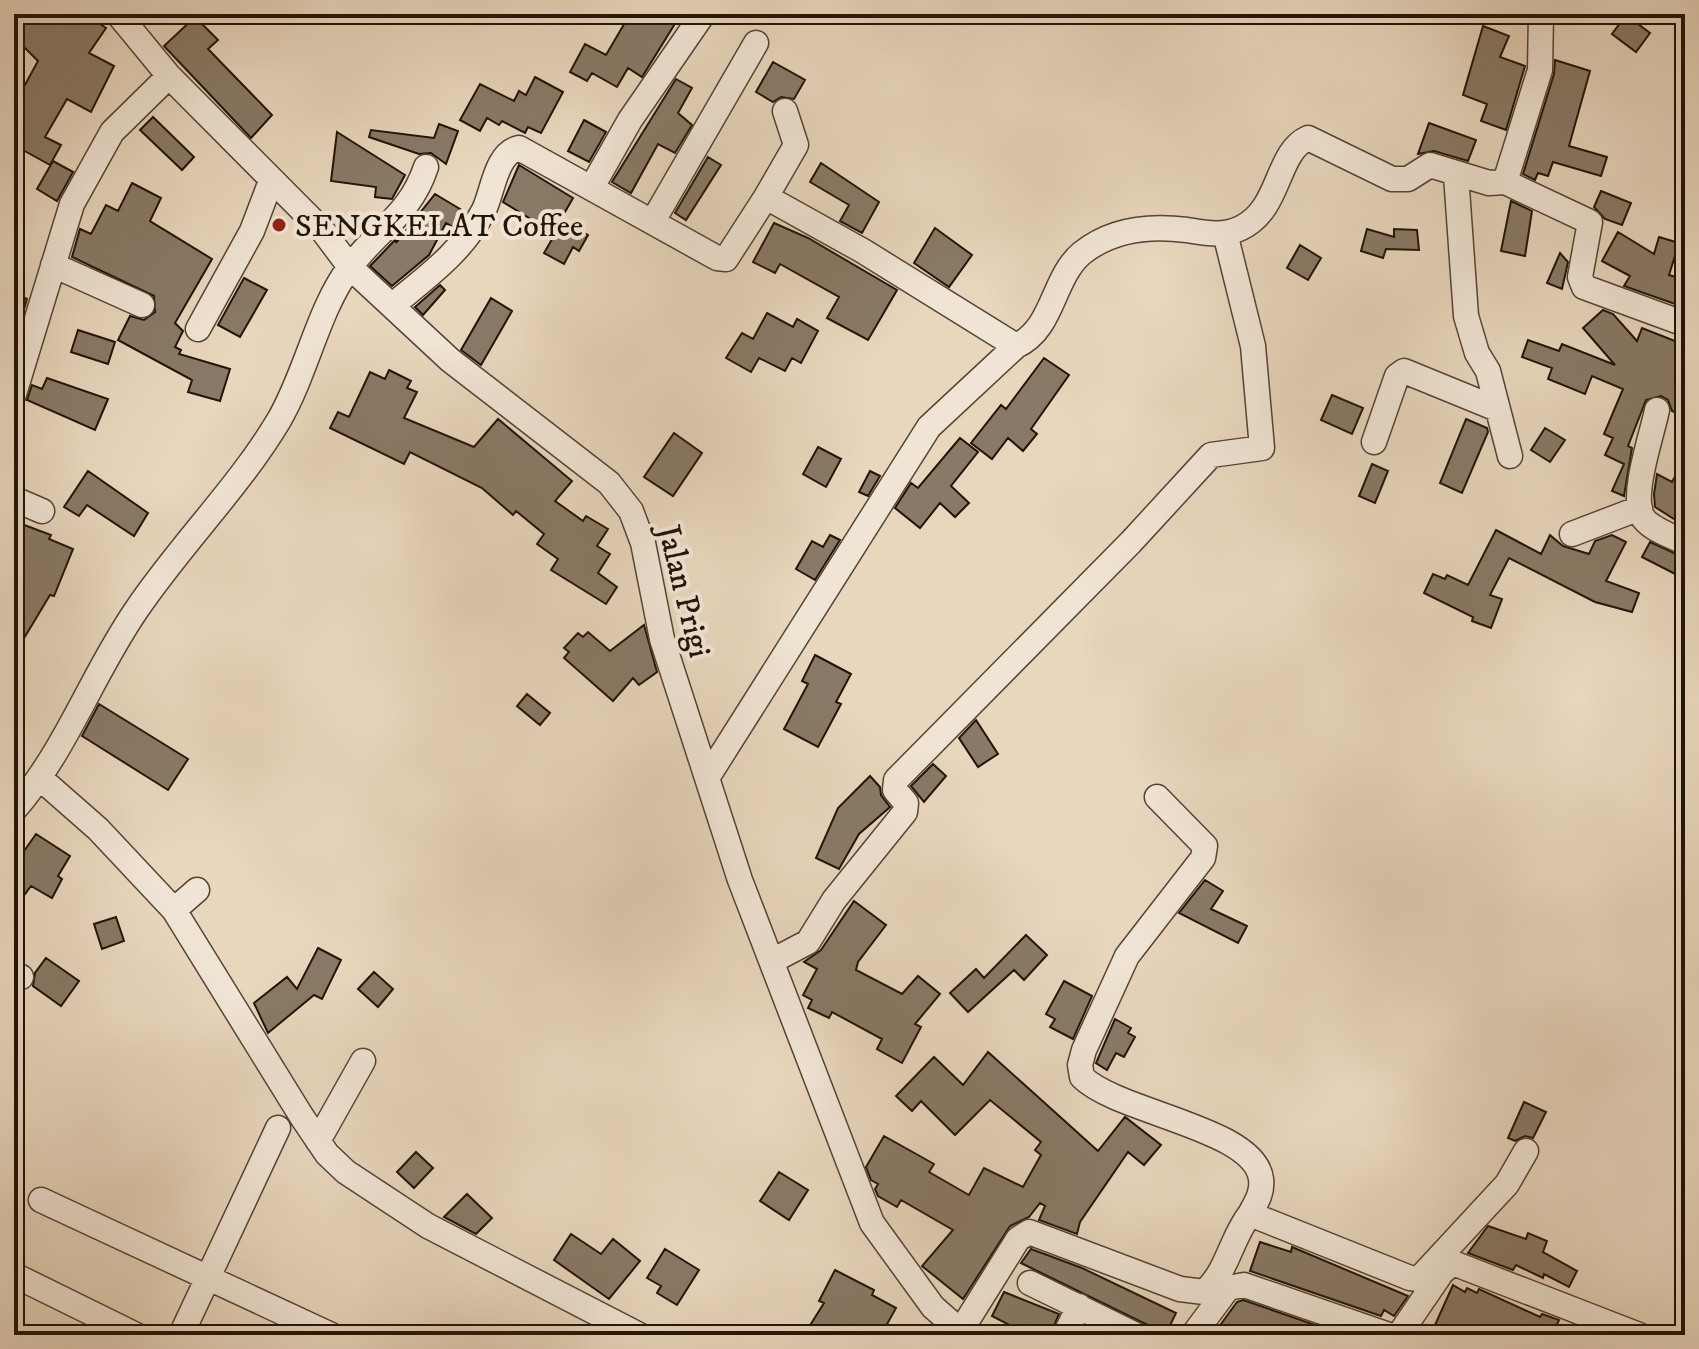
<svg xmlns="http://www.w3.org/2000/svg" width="1699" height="1349" font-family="'IM FELL DW Pica',serif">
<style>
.building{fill:#897966;stroke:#221408;stroke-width:2}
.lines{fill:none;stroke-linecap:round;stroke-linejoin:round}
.minor-casing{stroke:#544435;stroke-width:27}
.minor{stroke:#f0e4d4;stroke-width:24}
.poi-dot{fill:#8f2418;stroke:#f0e4d4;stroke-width:3}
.labels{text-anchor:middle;stroke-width:8;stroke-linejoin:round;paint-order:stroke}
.poi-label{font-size:32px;fill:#221408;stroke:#f0e4d4;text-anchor:start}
.street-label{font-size:32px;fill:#221408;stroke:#f0e4d4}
</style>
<rect width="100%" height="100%" fill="#e8d6bd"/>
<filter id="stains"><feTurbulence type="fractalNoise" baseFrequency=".0025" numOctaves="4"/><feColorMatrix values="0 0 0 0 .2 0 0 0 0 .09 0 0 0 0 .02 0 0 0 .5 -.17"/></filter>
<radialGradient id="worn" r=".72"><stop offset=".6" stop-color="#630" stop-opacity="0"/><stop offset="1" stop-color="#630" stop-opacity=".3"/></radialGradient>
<!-- building -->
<path class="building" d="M19,14H85L106,28L89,53L114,66L91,112L67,99L45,137L61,145L50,165L14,145V127L23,111L14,105L38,61L14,37V19Z
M630,14H681L642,77L628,68L617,87L592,73L587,81L570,72L585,44L606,55Z
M1626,15L1650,33L1636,52L1612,34Z
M195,17L218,40L208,49L272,115L251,138L164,46Z
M1483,26L1509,36L1500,57L1525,66L1506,130L1481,121L1487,104L1463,95Z
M1555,60L1590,71L1569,146L1607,157L1601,176L1553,162L1548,176L1538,173L1535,180L1523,174L1554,74Z
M773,62L805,80L794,99L781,97L773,102L756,92Z
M535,77L563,92L541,133L528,127L525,133L502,121L499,125L487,118L480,131L460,120L480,84L514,101L519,91L526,95Z
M676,79L692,88L678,113L692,125L675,153L658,144L631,193L612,182Z
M153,117L194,157L182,170L140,130Z
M584,120L606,132L589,162L568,151Z
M1429,123L1476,140L1468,161L1434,151L1418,154Z
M439,124L458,131L446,164L431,153L419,154L369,137L371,130L434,138Z
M337,132L405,175L392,199L375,197L376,187L331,181Z
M708,157L721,165L686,220L675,213Z
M53,161L73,172L57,201L37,189Z
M821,163L879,202L862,233L840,221L849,205L810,182Z
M519,165L573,198L561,219L588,235L579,251L573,247L564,264L544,253L555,234L503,202Z
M132,183L161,198L150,221L212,259L175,323L183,331L175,347L181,350L179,354L230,369L220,401L188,392L192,380L118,340L130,316L144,320L155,312L154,296L72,257L80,229L91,234L106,205L118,211Z
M1601,191L1631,203L1622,225L1605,219L1594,207Z
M435,194L465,212L455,228L446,223L429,255L392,286L370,266L397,238L396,243Z
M1511,201L1532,211L1525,256L1501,251Z
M774,223L808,238L897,290L868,340L827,318L839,297L780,264L775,273L753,262Z
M935,228L972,255L949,287L914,263Z
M1367,229L1394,237V229L1417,230L1419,250L1386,249L1383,258L1361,251Z
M1618,232L1654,254L1659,237L1679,243L1669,275L1683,279L1675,304L1624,286L1630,276L1602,261Z
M1300,245L1321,258L1308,280L1287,268Z
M1560,253L1568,262L1562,289L1547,283Z
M244,278L267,290L240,337L218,325Z
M440,285L445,290L423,315L415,307Z
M14,292L27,299L14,343Z
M491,298L512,311L481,365L461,350Z
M1603,310L1613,314L1637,341L1642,328L1685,345V417L1672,411L1668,400L1661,396L1646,400L1628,446L1632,448L1624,496L1612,491L1624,464L1605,455L1613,438L1604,434L1623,389L1592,376L1585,394L1548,379L1552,368L1522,357L1528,340L1559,351L1562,344L1615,365L1583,328Z
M767,313L793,327L797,319L818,331L801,363L792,358L785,371L759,358L751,372L726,358L742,333L753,339Z
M78,330L115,342L108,364L71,352Z
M1044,358L1069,375L1031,429L1037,434L1023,451L1008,438L992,459L971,443L1001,405L1006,409Z
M389,370L411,381L407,388L417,392L404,418L474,447L498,419L572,481L555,501L583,521L586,516L608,529L597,546L610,554L598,573L617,587L606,604L551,570L558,559L537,544L544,534L516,511L513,515L482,488L410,452L404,464L330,428L338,412L349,417L370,372L385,379Z
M47,378L108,399L95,430L27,400L32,385L42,389Z
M1332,395L1363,408L1352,434L1321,420Z
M1466,419L1487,428L1488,432L1462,493L1440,483Z
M1545,428L1565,440L1550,462L1531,450Z
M674,433L702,453L673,496L644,477Z
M960,438L978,452L951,486L969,503L955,517L940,503L920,528L895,508L911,483L918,488Z
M818,447L841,459L826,487L803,474Z
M1685,458V526L1655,507L1654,494L1657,474L1672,482Z
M1372,464L1388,471L1375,503L1359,496Z
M88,471L148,513L134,536L87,505L79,516L64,507Z
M870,471L880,476L868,496L859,492Z
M19,523L51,535L49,539L73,549L54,596L50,595L14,655V536Z
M1496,530L1541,554L1550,535L1563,546L1589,554L1595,541L1612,535L1626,542L1606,581L1639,593L1632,612L1595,602L1509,558L1490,595L1502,599L1491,628L1472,621L1473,617L1424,593L1433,574L1445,579L1447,575L1468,585Z
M830,535L840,540L815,580L796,569L812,541L823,547Z
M1650,542L1685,558V579L1642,557Z
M644,625L657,672L639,685L633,678L613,701L564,658L569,652L564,648L578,633L583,637L588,632L610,651Z
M815,655L851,674L836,702L841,704L818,747L784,729L808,684L802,681Z
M527,694L550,713L540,725L517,706Z
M99,704L188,759L168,790L82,736Z
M976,720L998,754L978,767L959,738Z
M933,764L946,776L924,802L911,786Z
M870,776L880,787L881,795L890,807L859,834L839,869L816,858L838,808Z
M36,834L70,856L58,876L62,879L52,898L31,886L14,909V849L22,854Z
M1205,880L1223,891L1211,909L1247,926L1238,943L1179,913Z
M854,901L886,925L858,962L856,970L902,994L918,976L940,994L915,1024L921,1027L902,1063L877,1049L882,1039L832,1012L829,1018L808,1008L812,1000L803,995L817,969L804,962L821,950Z
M116,917L124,941L102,949L94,924Z
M1026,935L1047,955L1024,980L1014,970L968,1012L950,993L976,969L984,978Z
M318,948L341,960L322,999L314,995L268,1033L254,1003L287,977L297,989Z
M46,958L79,981L61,1006L33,986L35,973Z
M374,972L393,989L378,1007L358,989Z
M1064,981L1092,996L1073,1039L1050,1027L1055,1019L1046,1014Z
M1115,1019L1131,1028L1128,1033L1135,1037L1124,1057L1116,1053L1107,1070L1096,1063Z
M988,1052L1098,1151L1125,1117L1161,1145L1144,1165L1128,1152L1080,1222L1077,1234L1039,1220L1045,1206L1040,1203L1029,1217L1010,1226L963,1299L922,1266L953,1230L901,1200L897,1207L878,1196L875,1189L878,1184L871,1180L866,1167L884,1136L934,1164L929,1172L969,1195L984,1168L1023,1187L1041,1155L1035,1150L1041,1142L990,1100L955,1135L921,1101L912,1111L896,1096L934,1057L963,1085Z
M1524,1102L1546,1112L1533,1138L1525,1136L1515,1141L1508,1138Z
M416,1152L433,1168L414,1188L397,1172Z
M779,1172L808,1190L789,1220L760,1201Z
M467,1194L492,1218L476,1234L444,1217Z
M1488,1226L1526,1239L1528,1233L1547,1241L1543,1252L1577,1271L1569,1287L1544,1274L1543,1278L1516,1265L1513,1270L1468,1253Z
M571,1234L601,1254L613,1239L640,1261L609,1299L554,1260Z
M1260,1242L1291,1252L1292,1247L1408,1296L1394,1316L1384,1310L1381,1316L1250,1271Z
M665,1249L699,1270L677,1305L657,1293L661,1286L647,1278Z
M1031,1249L1082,1268L1176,1313L1166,1334L1021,1263Z
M835,1270L874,1290L872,1295L896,1308L881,1335H804L824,1303L819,1301Z
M1453,1285L1465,1292L1467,1288L1477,1293L1479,1289L1540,1317L1542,1314L1559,1320L1552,1335H1460L1435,1325Z
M1004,1292L1059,1314L1050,1335H1019L1021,1331L992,1316Z
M1243,1300L1321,1327L1327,1335H1213L1237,1302Z"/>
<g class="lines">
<defs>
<path id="minor" d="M118,14L169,76L323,231L350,267L450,360L609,483L631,511L643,543L662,639L740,880L872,1223L933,1307L965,1335
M1456,175L1466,316L1477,353L1488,371L1510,456
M1505,182L1590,222L1580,277L1584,287L1685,324
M592,187L630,120L703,14
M766,197L796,145L785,111
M653,221L756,43
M53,265L142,305
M394,304C428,276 463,251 484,210C493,191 496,153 519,148L717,258L726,259L766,197L863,251L1016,346C1054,329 1052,278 1082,253C1112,229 1149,225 1187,230C1205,233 1223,237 1241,228C1281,209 1276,152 1308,138L1392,179H1408L1430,165L1489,183L1505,182L1540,70L1541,14
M198,329L252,231L271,181
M14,394L72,204L112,132L169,76
M1657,410C1652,435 1631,494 1642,516C1649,529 1673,536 1685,543
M1374,442L1397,376L1404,371L1497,409
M14,499L42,511
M1572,534L1640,508
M707,778L929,427L1016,346
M41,779L98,829L174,910L302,1117L327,1154L346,1172L428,1226L639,1335
M1157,797L1205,846L1203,858L1127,956L1084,1050L1080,1065L1082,1077C1118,1113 1255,1128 1261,1179C1263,1192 1256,1203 1250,1214
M14,810C66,751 92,674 137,609C181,544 239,487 279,420C307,372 318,309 350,267C378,229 410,215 426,167
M174,910L197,890
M772,961L808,942L834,900L905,812L906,803L895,790L896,780L1131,542L1211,455L1262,448L1253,346L1225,233
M14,974L21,977
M318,1141L363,1061
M41,1200L331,1335
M14,1275L136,1335
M1030,1283L1136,1335
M960,1332L1018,1239L1029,1232L1180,1289L1204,1292C1227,1273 1231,1238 1250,1214L1410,1278L1419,1279L1507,1184L1526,1151
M181,1335L278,1128
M1065,1335L1079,1306
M1193,1335L1228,1288L1244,1285L1389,1335
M1399,1335L1442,1272L1453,1263L1639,1335"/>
</defs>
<!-- minor casing -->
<use href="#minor" class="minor-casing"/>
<!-- minor -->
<use href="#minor" class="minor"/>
</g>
<!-- markers -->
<circle class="poi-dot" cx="279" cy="225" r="8"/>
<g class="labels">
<!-- poi labels -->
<g class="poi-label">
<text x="295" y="236">SENGKELAT Coffee</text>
</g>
<!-- street labels -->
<g class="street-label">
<text transform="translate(685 591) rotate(76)" y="11">Jalan Prigi</text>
</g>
</g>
<!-- margin -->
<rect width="1699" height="1349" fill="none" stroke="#e8d6bd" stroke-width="48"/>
<rect x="16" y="16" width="1667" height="1317" fill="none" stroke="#221408" stroke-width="4"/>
<rect x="24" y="24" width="1651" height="1301" fill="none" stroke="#221408" stroke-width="2"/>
<rect width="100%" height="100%" filter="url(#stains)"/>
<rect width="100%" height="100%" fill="url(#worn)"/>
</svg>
